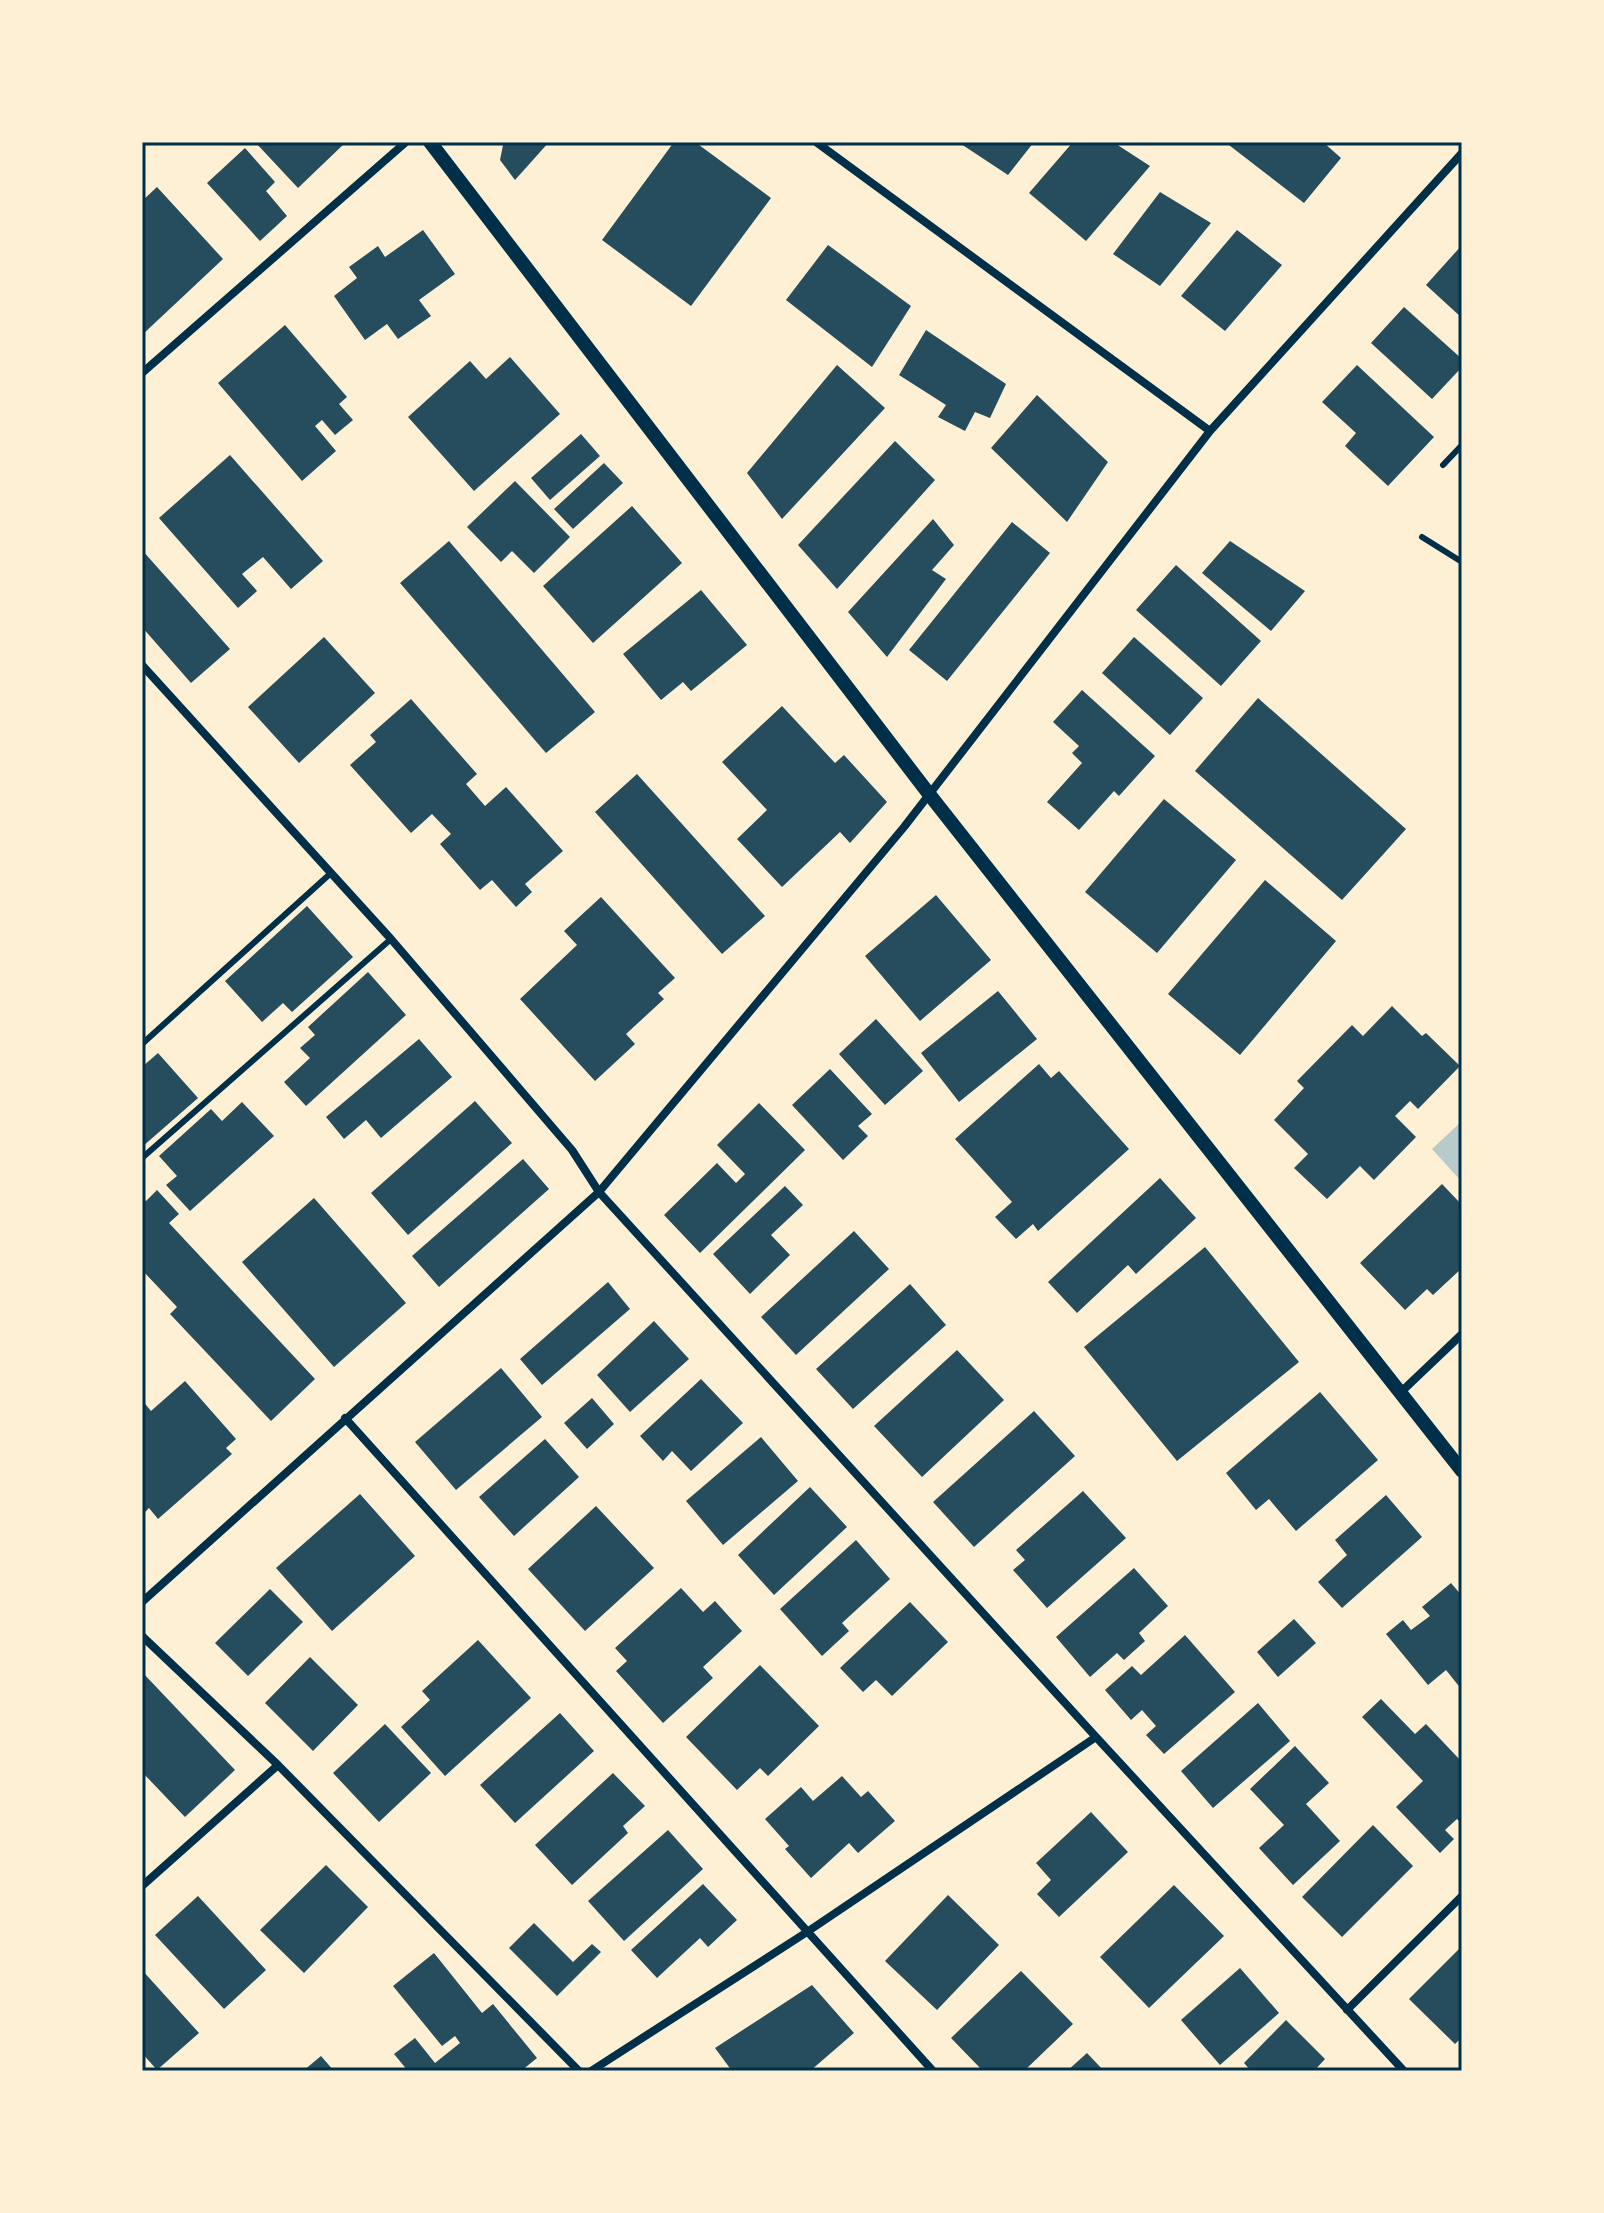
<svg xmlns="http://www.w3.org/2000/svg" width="1604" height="2213" font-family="'Sofia Sans Condensed',sans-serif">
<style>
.green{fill:#b9caca}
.building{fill:#264d5e}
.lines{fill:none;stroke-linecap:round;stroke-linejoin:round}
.service{stroke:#003049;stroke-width:6}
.minor{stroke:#003049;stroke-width:8}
.tertiary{stroke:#003049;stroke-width:14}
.neatline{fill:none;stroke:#003049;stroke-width:3}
</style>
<rect width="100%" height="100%" fill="#fdf0d5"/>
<!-- green -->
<path class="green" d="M1462,1121V1182L1432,1149Z"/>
<!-- building -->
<path class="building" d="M255,142H346L298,188Z
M498,142H549L515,180L500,160L503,145Z
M674,142H695L771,198L691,306L602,240Z
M958,142H1034L1008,175Z
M1073,142H1113L1150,166L1086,241L1029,193Z
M1225,142H1323L1341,158L1304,203Z
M245,148L275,182L266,191L287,216L260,241L207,183Z
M157,187L223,259L142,335V201Z
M1160,192L1211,223L1160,286L1113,254Z
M423,230L455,274L419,300L431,316L398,339L387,324L365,340L334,296L357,278L349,267L378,246L385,257Z
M1237,230L1282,265L1225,331L1181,296Z
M828,245L911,306L872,367L786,300Z
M1462,245V318L1426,285Z
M1404,307L1462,359V367L1432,399L1371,343Z
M285,325L347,397L339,404L353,420L335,435L322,420L315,426L336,451L302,481L218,383Z
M926,330L1006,384L990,418L975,412L965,431L938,417L946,405L899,375Z
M510,357L560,414L474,491L408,417L470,361L486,379Z
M837,365L885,408L782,519L747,473Z
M1357,365L1434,437L1388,486L1345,446L1356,433L1322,402Z
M1037,395L1108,462L1067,522L991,448Z
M581,434L600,456L550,500L531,478Z
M895,441L935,480L837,589L798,545Z
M230,455L323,561L291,589L263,557L242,574L257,591L238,608L159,518Z
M604,463L623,483L573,529L554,509Z
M515,481L570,537L534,573L512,551L501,562L467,527Z
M632,506L682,563L593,643L543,586Z
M933,519L954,545L932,570L946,579L887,657L848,612Z
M1012,522L1050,553L947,681L909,650Z
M449,541L595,712L546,753L400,583Z
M1230,541L1305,591L1271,631L1202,573Z
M142,550L230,649L191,683L142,627Z
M1176,565L1261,641L1221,686L1136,610Z
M701,590L747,645L691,691L683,682L661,700L623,654Z
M324,637L375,693L299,763L248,707Z
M1134,637L1203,698L1170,735L1102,673Z
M1082,690L1155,756L1119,796L1114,791L1079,830L1047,802L1082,763L1072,753L1079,746L1053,722Z
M1258,698L1406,829L1342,900L1195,771Z
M411,699L477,774L466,784L485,806L506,787L563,851L525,884L532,892L516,907L492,880L480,890L440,844L451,834L432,814L411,833L350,765L376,742L370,735Z
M782,706L835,763L844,755L887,802L850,843L840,832L782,887L737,839L767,810L722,762Z
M637,774L765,916L722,954L595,812Z
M1164,799L1236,860L1157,953L1085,892Z
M1265,880L1336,941L1240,1055L1168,994Z
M936,895L991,960L920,1021L865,956Z
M601,897L675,978L658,993L664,999L626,1034L635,1044L595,1081L520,999L577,945L564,931Z
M307,906L353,957L292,1012L283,1003L262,1022L225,981Z
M368,972L406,1015L306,1106L284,1082L310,1058L300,1048L315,1035L308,1027Z
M998,991L1037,1039L959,1102L921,1053Z
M1392,1006L1422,1036L1426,1033L1460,1066L1418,1109L1410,1101L1395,1116L1416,1137L1374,1180L1360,1166L1327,1199L1294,1168L1308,1154L1274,1120L1304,1088L1297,1081L1352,1025L1363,1036Z
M876,1019L923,1071L885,1105L839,1054Z
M419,1039L452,1077L381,1138L366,1120L344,1139L326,1117Z
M158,1053L198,1098L142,1147V1067Z
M1039,1064L1051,1078L1059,1071L1129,1149L1038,1231L1033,1224L1016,1239L995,1217L1012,1202L955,1139Z
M830,1069L872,1114L858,1126L868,1136L843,1160L792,1105Z
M475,1101L512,1143L408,1235L371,1193Z
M242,1102L274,1136L190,1211L166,1185L177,1176L159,1156L211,1109L222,1121Z
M759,1103L805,1150L700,1253L664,1215L717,1163L736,1183L745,1174L717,1145Z
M523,1159L549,1189L439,1287L412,1256Z
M1160,1178L1196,1218L1136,1274L1128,1265L1077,1313L1048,1282Z
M1442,1184L1462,1205V1268L1433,1295L1427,1289L1405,1310L1360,1263Z
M785,1186L803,1205L771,1235L790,1255L750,1294L713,1254Z
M157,1190L179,1214L169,1223L315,1379L271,1421L170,1314L177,1307L142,1270V1197L146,1201Z
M314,1198L406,1303L334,1367L242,1262Z
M854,1231L889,1269L796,1355L761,1317Z
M1205,1247L1299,1362L1177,1461L1084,1347Z
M608,1282L630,1309L542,1385L520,1359Z
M910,1284L946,1325L853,1409L816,1369Z
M654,1321L689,1359L630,1412L597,1375Z
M957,1350L1004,1400L922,1477L874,1426Z
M501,1368L542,1417L456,1490L415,1442Z
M701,1379L743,1423L691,1471L672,1451L663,1461L640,1436Z
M185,1381L236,1439L226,1448L232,1454L158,1519L149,1508L142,1515V1400L151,1411Z
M1320,1392L1378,1460L1296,1531L1269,1499L1256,1510L1226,1473Z
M592,1398L614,1424L587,1449L564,1423Z
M1034,1411L1075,1456L974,1547L933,1502Z
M761,1437L798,1481L723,1545L686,1501Z
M545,1439L579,1477L514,1536L479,1497Z
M810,1487L847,1527L774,1595L738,1555Z
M1083,1491L1126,1538L1047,1608L1013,1570L1025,1560L1016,1550Z
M360,1494L415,1556L332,1631L276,1568Z
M1386,1495L1422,1537L1342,1608L1318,1582L1347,1555L1335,1540Z
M596,1506L654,1568L585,1631L528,1569Z
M856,1540L890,1579L842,1623L849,1631L822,1656L780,1609Z
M1134,1568L1168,1606L1139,1633L1145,1641L1124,1660L1117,1653L1090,1677L1056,1637Z
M1451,1583L1462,1596V1690L1446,1670L1428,1685L1386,1634L1403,1620L1411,1630L1430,1616L1422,1607Z
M681,1588L703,1612L715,1601L742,1631L703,1667L713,1678L663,1723L616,1671L627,1661L615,1648Z
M270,1589L303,1622L248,1676L215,1643Z
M910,1602L948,1642L892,1696L876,1680L863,1692L840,1668Z
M1294,1619L1316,1643L1278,1677L1257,1652Z
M1185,1635L1235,1692L1164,1754L1146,1735L1156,1726L1142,1710L1131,1720L1105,1690L1132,1666L1141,1675Z
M478,1640L531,1698L445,1776L401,1727L430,1700L422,1691Z
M310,1657L358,1705L313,1751L265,1703Z
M760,1665L819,1726L768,1776L760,1768L737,1790L686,1737Z
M142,1672L235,1770L185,1817L142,1772Z
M1381,1699L1415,1734L1426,1724L1462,1762V1824L1457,1819L1445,1830L1454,1839L1440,1853L1396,1807L1423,1781L1362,1717Z
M1258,1703L1290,1741L1213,1808L1181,1771Z
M560,1713L594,1751L515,1823L480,1785Z
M385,1724L431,1773L379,1822L333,1773Z
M1295,1746L1329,1783L1306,1804L1340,1841L1293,1885L1259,1848L1284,1825L1250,1789Z
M613,1773L645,1806L623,1826L628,1833L572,1885L535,1845Z
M842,1776L861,1797L868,1791L895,1821L858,1853L849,1843L811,1878L785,1849L789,1846L765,1819L801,1787L813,1801Z
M1091,1812L1128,1852L1059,1917L1037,1894L1051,1880L1036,1863Z
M1373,1825L1413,1866L1342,1937L1302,1897Z
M668,1830L703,1869L624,1941L588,1901Z
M326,1865L368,1907L304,1973L260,1930Z
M703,1884L737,1920L708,1947L700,1938L657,1978L631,1950Z
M1174,1885L1224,1936L1149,2008L1100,1957Z
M948,1895L999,1945L937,2010L885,1961Z
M198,1896L266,1970L224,2009L155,1935Z
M534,1923L573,1962L592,1944L601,1952L557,1996L509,1948Z
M1462,1946V2037L1455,2044L1409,1999Z
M434,1953L482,2013L493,2004L537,2058L521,2071H408L394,2054L415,2038L435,2063L460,2043L455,2036L442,2046L393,1986Z
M1240,1968L1279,2013L1220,2065L1181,2020Z
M142,1970L199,2033L157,2070L142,2053Z
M1021,1971L1073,2024L1024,2071H983L951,2038Z
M812,1985L854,2033L810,2071H732L715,2048Z
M1286,2020L1325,2059L1314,2071H1251L1244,2063Z
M1087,2053L1104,2071H1067Z
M321,2056L334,2071H303Z"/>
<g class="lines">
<!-- service -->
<path class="service" d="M1443,465L1462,445
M1422,537L1462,562
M142,1044L331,873
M142,1158L391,939"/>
<!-- minor -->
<path class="minor" d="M816,142L1210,431
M142,373L406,142
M142,665L391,939L572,1150L599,1192L1096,1737L1404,2071
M1400,1393L1462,1334
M345,1418L933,2071
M142,1602L599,1192L904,827L1210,431L1462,153
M142,1636L278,1765L579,2071
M142,1886L278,1765
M1347,2010L1462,1896
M591,2071L807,1932L1096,1737"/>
<!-- tertiary -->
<path class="tertiary" d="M430,142L929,794L1462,1471"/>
</g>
<!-- border -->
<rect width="1604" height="2213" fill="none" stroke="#fdf0d5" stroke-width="288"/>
<rect x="144" y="144" width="1316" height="1925" class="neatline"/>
</svg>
